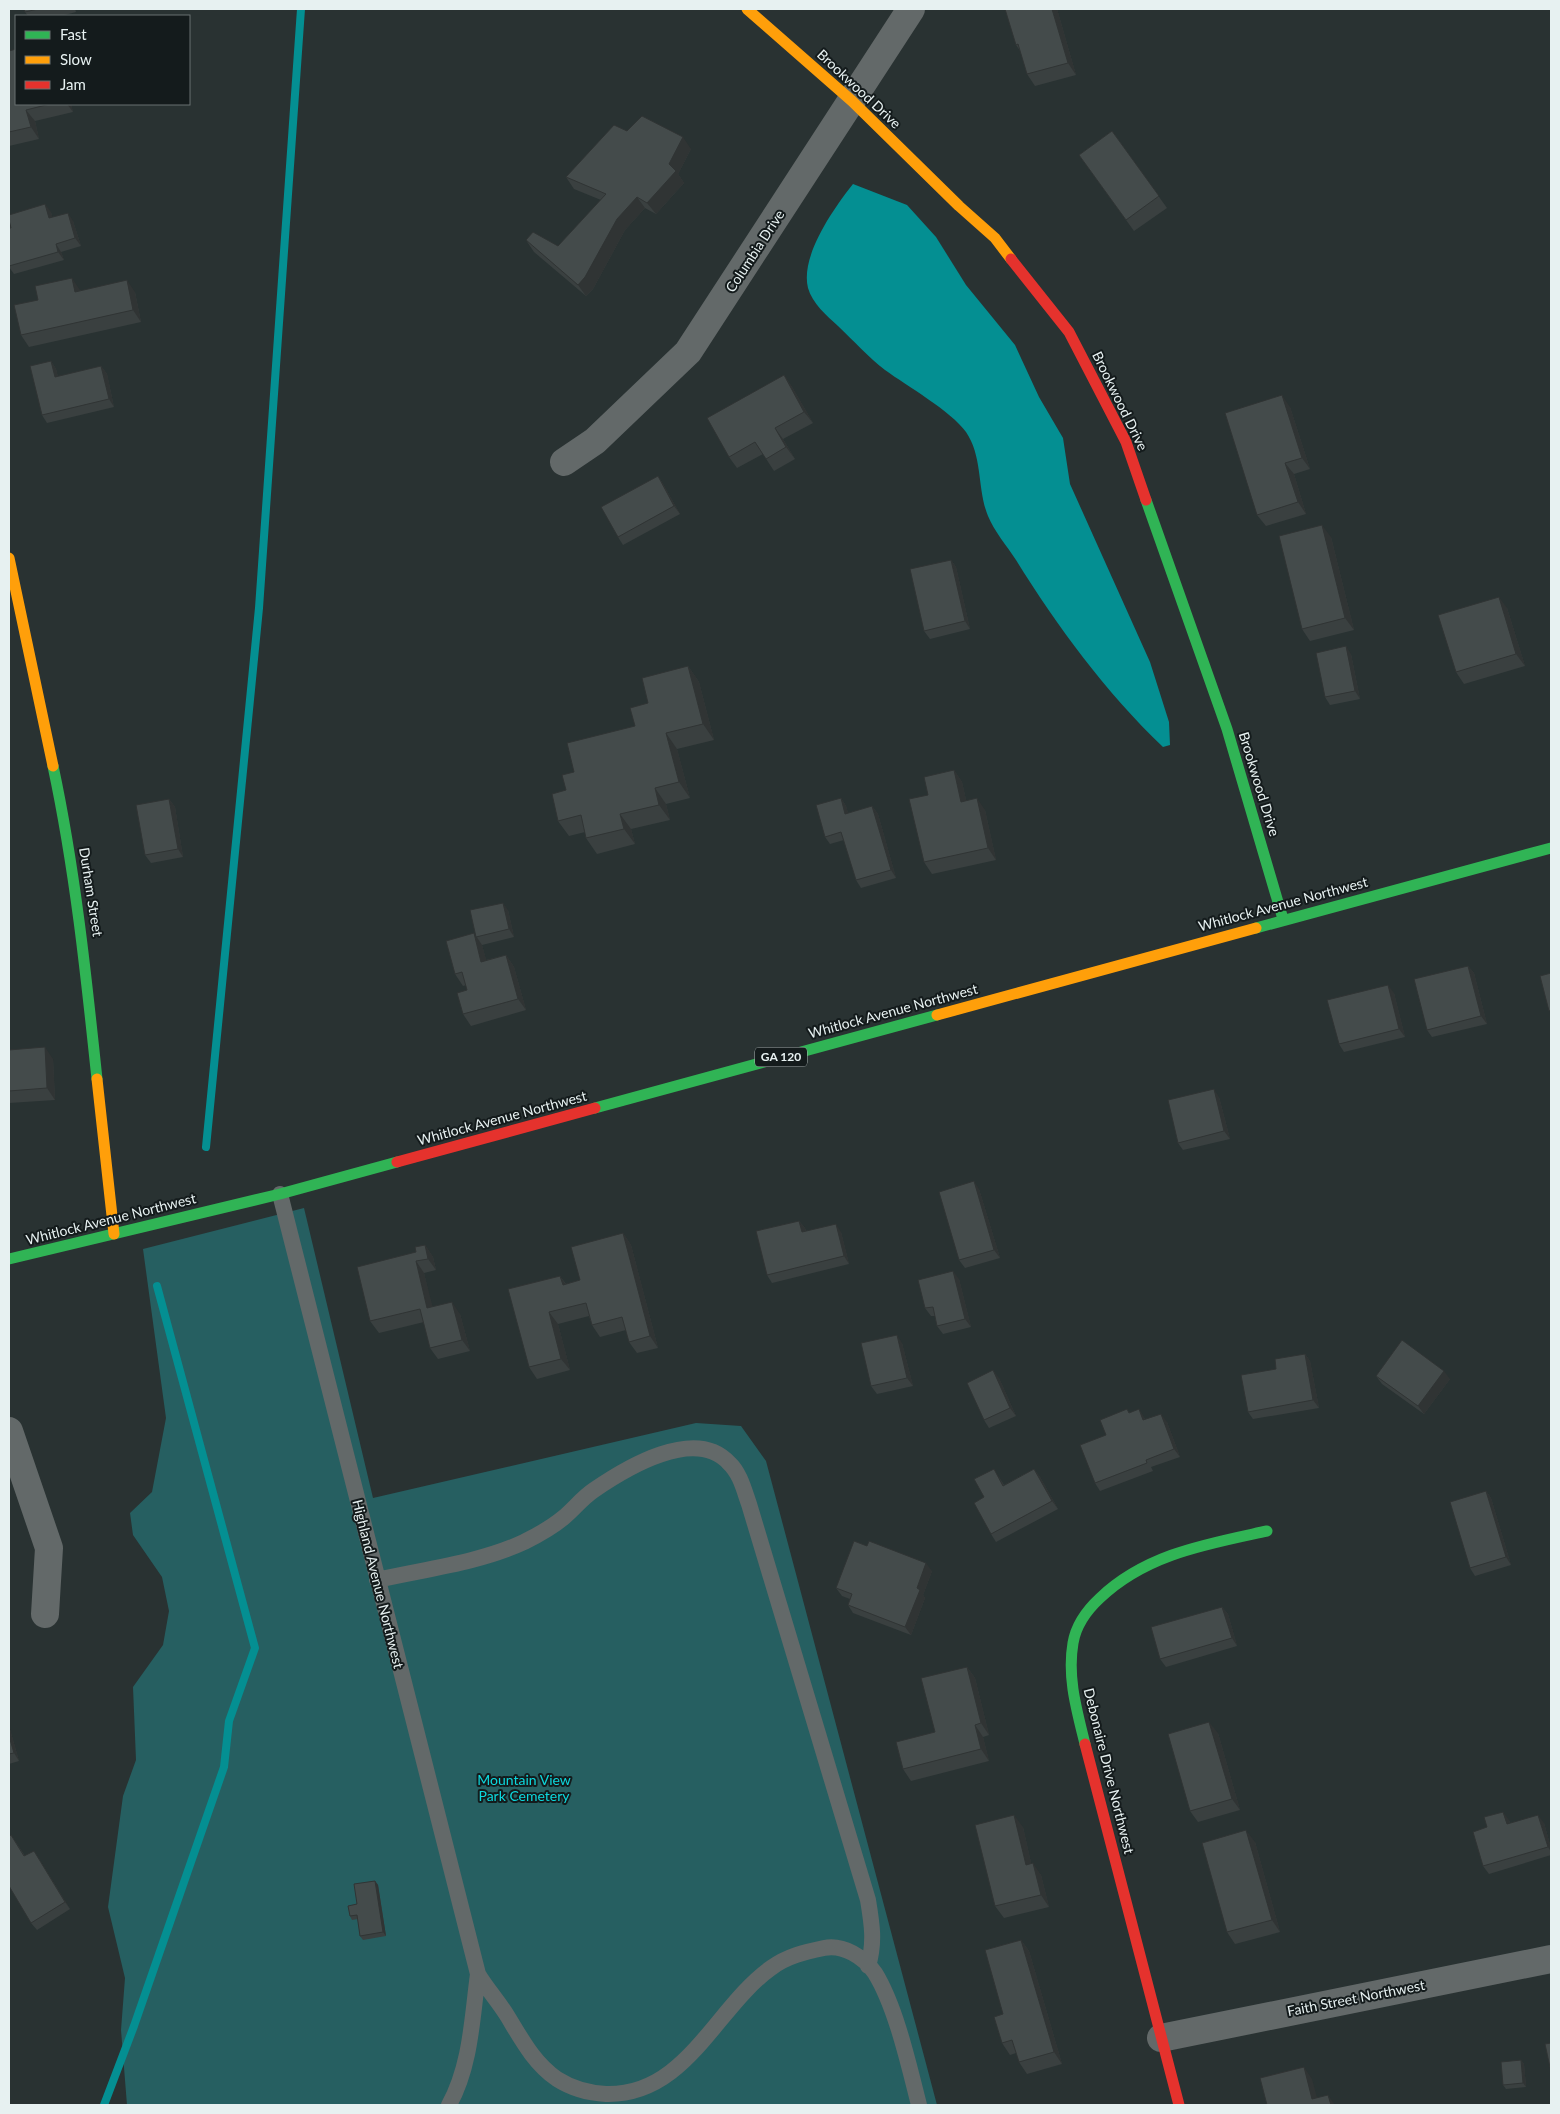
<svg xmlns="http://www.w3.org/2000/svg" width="1560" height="2114" font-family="Lato,sans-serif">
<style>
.green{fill:#265f61}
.water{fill:#048f92}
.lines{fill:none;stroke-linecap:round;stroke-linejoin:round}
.stream{stroke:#048f92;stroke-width:8}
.lane{stroke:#636969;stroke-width:16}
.street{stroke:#636969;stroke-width:28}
.fast{stroke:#30b455;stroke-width:11}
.slow{stroke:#ff9f0a;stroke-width:11}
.jam{stroke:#e5322d;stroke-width:11}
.wall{fill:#3a4040}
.shaded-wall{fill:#303434}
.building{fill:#444b4b;stroke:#303434}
.labels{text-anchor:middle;stroke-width:4;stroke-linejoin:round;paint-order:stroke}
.shield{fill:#141b1c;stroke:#a8b1b1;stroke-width:1}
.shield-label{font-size:12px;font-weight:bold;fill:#e7f1f1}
.street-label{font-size:14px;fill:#e7f1f1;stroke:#141b1c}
.park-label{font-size:14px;fill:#0dd8dd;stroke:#141b1c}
</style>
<rect width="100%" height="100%" fill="#293232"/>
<!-- green -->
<path class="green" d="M304,1208L373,1498L696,1423L741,1426L766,1461L937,2105H127L121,2030L125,1978L108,1907L123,1796L136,1760L133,1687L163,1645L169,1611L162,1577L133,1535L130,1513L152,1492L166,1418L143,1249Z"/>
<!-- water -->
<path class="water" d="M853,184L907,205L936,237L966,285L1015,345L1039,397L1063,438L1070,484L1150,662L1169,722L1170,745L1163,747C1106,693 1057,626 1016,560C1007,546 994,531 988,516C977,489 983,457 966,432C951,411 907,386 885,370C868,357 854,341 838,326C827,316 812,303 808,288C800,256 834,208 853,184Z"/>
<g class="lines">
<!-- stream -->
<path class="stream" d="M206,1147L259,608L301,9
M104,2105L134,2026L224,1767L229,1721L255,1648L157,1286"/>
<!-- lane -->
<path class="lane" d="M280,1194L478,1974C487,1989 499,2002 508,2017C522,2040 534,2063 557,2079C571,2088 589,2093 606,2094C686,2096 715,2008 771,1968C787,1956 805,1952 824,1948C843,1944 864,1957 875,1973C896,2007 909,2066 919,2105
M377,1580C425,1569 479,1563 524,1542C538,1535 551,1528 563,1518C574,1509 582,1498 594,1490C626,1468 695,1426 729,1463C740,1473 744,1490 749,1504L868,1900C872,1924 875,1943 868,1966
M449,2105C471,2065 472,2018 478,1974"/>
<!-- street -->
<path class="street" d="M564,462L595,441L688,352L911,9
M9,1431L49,1548L45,1614
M1161,2038L1551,1959"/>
<!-- fast -->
<path class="fast" d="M1146,500L1227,729L1283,919
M53,766C75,869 86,974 97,1079
M1256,928L1551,848
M595,1108L937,1015
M9,1259L280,1194L397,1162
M1085,1744C1077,1711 1067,1678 1073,1643C1076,1625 1087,1610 1100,1598C1146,1554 1207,1544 1267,1531"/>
<!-- slow -->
<path class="slow" d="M747,9L852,101L959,206L995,238L1011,259
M9,558L53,766
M937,1015L1256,928
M97,1079L114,1234"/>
<!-- jam -->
<path class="jam" d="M1011,259L1069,332L1126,442L1146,500
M397,1162L595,1108
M1085,1744L1179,2105"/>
</g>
<!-- wall -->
<path class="wall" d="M24,9H75L76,12L61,16H28L25,12Z
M1057,9L1076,75L1035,86L1027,74L1021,52L1016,45Z
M9,51L16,104H71L73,112L35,121L39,139L9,146Z
M627,131L691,149L678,174L684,183L656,214L645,208L625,230L593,289L586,296L534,252L526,240L558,246L601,200L574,189L566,177Z
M1112,131L1167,208L1134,231L1079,155Z
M51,212L52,217L73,221L81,246L61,252L64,260L14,274L9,267V228Z
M81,290L135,292L141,322L29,347L21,335Z
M51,361L56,369L58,377L101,366L107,374L114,407L47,423L42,415Z
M784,375L792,387L813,423L783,439L795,459L774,471L763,454L737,468L729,457Z
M1290,407L1310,469L1294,474L1306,514L1266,526L1257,515Z
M658,476L663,484L680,514L623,545L618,537Z
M1331,537L1354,630L1310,641L1302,629Z
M951,560L956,567L970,629L930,639L924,631Z
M1507,608L1525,666L1464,684L1456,672Z
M1351,654L1360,699L1330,705L1325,697Z
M688,666L699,682L714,740L677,749L690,798L666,804L670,820L631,829L635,844L597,854L586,838L585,832L569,836L558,821L566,790L574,772L635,726L648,703Z
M954,770L962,782L966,800L985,810L996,860L932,874L924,862L928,795Z
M841,798L846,806L848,813L872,806L878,814L896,878L861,888L856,880L844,840L830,844L825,837Z
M169,799L175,807L183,857L151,863L145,855Z
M508,910L514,937L482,945L486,960L506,955L514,967L526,1010L471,1026L463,1014L467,990L466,985L463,986L455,974L476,937Z
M1468,966L1474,973L1487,1024L1432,1037L1427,1030Z
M1394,993L1405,1037L1344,1052L1339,1044Z
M9,1050L53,1059L55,1100L9,1103Z
M1219,1097L1230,1139L1183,1150L1178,1143Z
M979,1189L1000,1258L965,1268L959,1260Z
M799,1221L805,1228L806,1231L841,1232L849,1264L772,1283L767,1275Z
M623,1233L631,1245L658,1348L637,1353L629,1342L626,1330L600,1337L592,1325L589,1316L558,1324L570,1370L537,1379L529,1367L560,1276L566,1284L580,1280Z
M425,1245L433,1257L436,1270L424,1273L432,1307L460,1314L470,1351L438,1359L430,1348L424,1322L379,1333L370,1321L416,1252Z
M959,1279L971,1327L943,1334L937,1326L935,1316H931L925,1308Z
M902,1343L913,1386L877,1394L871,1386Z
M1305,1354L1310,1361L1319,1408L1253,1419L1248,1412L1276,1369Z
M1376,1376L1450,1379L1424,1414L1382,1384Z
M999,1378L1016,1416L989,1428L984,1420Z
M1129,1412L1144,1417L1145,1420L1167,1422L1180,1457L1151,1467L1153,1471L1100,1491L1095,1483L1106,1435Z
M1034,1469L1040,1477L1058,1509L996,1542L991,1534L984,1497L999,1477L1004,1485Z
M1486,1491L1491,1498L1511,1565L1475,1576L1470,1568Z
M932,1571L923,1595L925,1598L911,1635L853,1613L848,1605L850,1599L842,1596L836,1588Z
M1222,1607L1228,1614L1237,1646L1166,1667L1160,1659Z
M967,1667L975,1678L989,1735L983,1737L989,1761L911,1781L903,1769L935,1732Z
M9,1726L19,1761L9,1764Z
M1218,1733L1240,1810L1198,1822L1190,1811Z
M1509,1820L1510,1823H1544L1551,1848V1855L1489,1874L1483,1866L1487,1827Z
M1023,1827L1031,1863L1041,1875L1049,1907L1004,1918L995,1906Z
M11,1835L25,1856L39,1859L70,1909L37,1930L31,1923Z
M1255,1842L1280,1932L1235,1944L1227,1932Z
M375,1881L378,1885L386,1936L363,1940L360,1936L358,1919L352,1920L350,1916L357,1904Z
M1021,1940L1029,1951L1062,2064L1027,2074L1019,2062L1016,2053L1010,2055L1002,2043L1003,2014Z
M1521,2060L1524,2064L1526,2087L1506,2089L1503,2085Z"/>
<!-- shaded-wall -->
<path class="shaded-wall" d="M1052,9H1057L1076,75L1068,63Z
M67,104H71L73,112Z
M26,110L35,121L39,139L31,127Z
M683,137L691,149L678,174L684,183L656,214L647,203Z
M637,197L645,208L625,230L593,289L586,296L578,285L617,219Z
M45,204L51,212L55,226L49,218Z
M68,213L73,221L81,246L75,238Z
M56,244L61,252L64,260L58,252Z
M72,278L80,290L84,303L75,292Z
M127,280L135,292L141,322L133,310Z
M51,361L56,369L60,385L55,377Z
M101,366L107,374L114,407L109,399Z
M784,375L792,387L813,423L804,412Z
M1282,395L1290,407L1310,469L1302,458Z
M775,428L783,439L795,459L786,447Z
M1285,463L1294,474L1306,514L1298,502Z
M658,476L663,484L680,514L674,506Z
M1322,525L1331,537L1354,630L1345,618Z
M951,560L956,567L970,629L965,621Z
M1499,597L1507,608L1525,666L1516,654Z
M1346,646L1351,654L1360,699L1355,691Z
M688,666L699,682L714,740L703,724Z
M666,733L677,749L690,798L679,782Z
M954,770L962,782L969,813L961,802Z
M655,788L666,804L670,820L659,805Z
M841,798L846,806L851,822L845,814Z
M977,798L985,810L996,860L988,848Z
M169,799L175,807L183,857L178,849Z
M872,806L878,814L896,878L891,870Z
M620,814L631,829L635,844L624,829Z
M503,903L508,910L514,937L509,929Z
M474,933L482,945L490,973L481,962Z
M506,955L514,967L526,1010L518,999Z
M1468,966L1474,973L1487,1024L1481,1016Z
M1388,985L1394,993L1405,1037L1399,1029Z
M45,1047L53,1059L55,1100L47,1088Z
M1214,1089L1219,1097L1230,1139L1224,1131Z
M974,1181L979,1189L1000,1258L994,1250Z
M799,1221L805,1228L808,1240L802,1232Z
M836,1224L841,1232L849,1264L844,1256Z
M623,1233L631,1245L658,1348L650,1336Z
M425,1245L433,1257L436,1270L428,1259Z
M416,1261L424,1273L436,1320L427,1308Z
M953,1271L959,1279L971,1327L965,1319Z
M560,1276L568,1288L563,1285Z
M452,1302L460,1314L470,1351L462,1340Z
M549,1312L558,1324L570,1370L561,1359Z
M897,1335L902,1343L913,1386L907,1378Z
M1305,1354L1310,1361L1319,1408L1313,1400Z
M993,1370L999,1378L1016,1416L1010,1408Z
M1444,1371L1450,1379L1424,1414L1418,1406Z
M1139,1409L1144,1417L1148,1428L1143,1420Z
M1161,1414L1167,1422L1180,1457L1174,1449Z
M994,1469L999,1477L1008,1494L1003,1486Z
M1034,1469L1040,1477L1058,1509L1052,1501Z
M1486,1491L1491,1498L1511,1565L1506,1557Z
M926,1563L932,1571L923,1595L925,1598L911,1635L905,1627L917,1588Z
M1222,1607L1228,1614L1237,1646L1232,1638Z
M967,1667L975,1678L989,1735L981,1723Z
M1209,1722L1218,1733L1240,1810L1232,1799Z
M975,1725L983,1737L989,1761L981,1749Z
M9,1726L19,1761L14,1753L9,1736Z
M1503,1812L1509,1820L1512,1832L1507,1824Z
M1014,1815L1023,1827L1034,1876L1026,1865Z
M1538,1815L1544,1823L1551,1848V1852L1548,1847Z
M1246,1830L1255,1842L1280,1932L1272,1920Z
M34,1851L39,1859L70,1909L65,1902Z
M1033,1863L1041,1875L1049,1907L1041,1895Z
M375,1881L378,1885L386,1936L383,1932Z
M1021,1940L1029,1951L1062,2064L1054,2052Z
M1521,2060L1524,2064L1526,2087L1523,2083Z
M1304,2067L1312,2079L1319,2105L1312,2099Z
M1328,2095L1335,2105H1331Z"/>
<!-- building -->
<path class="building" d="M24,9H38L25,12Z
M1005,9H1052L1068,63L1027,74L1018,44L1016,45Z
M16,49V104H50L26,110L31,127L9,132V51Z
M642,116L683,137L669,164L676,171L647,203L637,197L617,219L585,277L578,285L526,240L533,232L558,246L606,194L566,177L614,125L627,131Z
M1112,131L1159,196L1126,220L1079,155Z
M45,204L49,218L68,213L75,238L56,244L58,252L9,266V228H11L9,220V215Z
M72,278L75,292L127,280L133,310L21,335L14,305L38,300L35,286Z
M51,361L55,377L101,366L109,399L42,415L30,366Z
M784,375L804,412L775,428L786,447L766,459L755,442L729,457L707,418Z
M1282,395L1302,458L1285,463L1298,502L1257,515L1225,413Z
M658,476L674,506L618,537L601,507Z
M1322,525L1345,618L1302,629L1279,536Z
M951,560L965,621L924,631L910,569Z
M1499,597L1516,654L1456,672L1438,615Z
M1346,646L1355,691L1325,697L1316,653Z
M688,666L703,724L666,733L679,782L655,788L659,805L620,814L624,829L586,838L581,815L558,821L552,794L566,790L562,775L574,772L567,743L635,726L630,708L648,703L642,678Z
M954,770L961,802L977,798L988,848L924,862L909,799L928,795L924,777Z
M841,798L845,814L872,806L891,870L856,880L841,832L825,837L816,805Z
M169,799L178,849L145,855L136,805Z
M503,903L509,929L476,937L470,910Z
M474,933L481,962L506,955L518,999L463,1014L457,993L467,990L462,972L455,974L446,941Z
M1468,966L1481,1016L1427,1030L1414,979Z
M1551,973V1010L1549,1011L1540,976Z
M1388,985L1399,1029L1339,1044L1327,1000Z
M45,1047L47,1088L9,1091V1050Z
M1214,1089L1224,1131L1178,1143L1168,1100Z
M974,1181L994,1250L959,1260L939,1192Z
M799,1221L802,1232L836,1224L844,1256L767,1275L756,1231Z
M623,1233L650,1336L629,1342L622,1317L592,1325L586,1303L549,1312L561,1359L529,1367L508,1289L560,1276L563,1285L580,1280L571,1247Z
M425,1245L428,1259L416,1261L427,1308L452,1302L462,1340L430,1348L420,1309L370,1321L357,1267L416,1252L415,1247Z
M953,1271L965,1319L937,1326L933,1307L925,1308L918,1280Z
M897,1335L907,1378L871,1386L861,1343Z
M1402,1340L1444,1371L1418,1406L1376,1376Z
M1305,1354L1313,1400L1248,1412L1241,1375L1276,1369L1275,1359Z
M993,1370L1010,1408L984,1420L967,1383Z
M1127,1409L1129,1413L1139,1409L1143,1420L1161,1414L1174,1449L1146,1460L1147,1463L1095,1483L1080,1445L1106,1435L1100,1420Z
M994,1469L1003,1486L1034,1469L1052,1501L991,1534L974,1503L984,1497L974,1479Z
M1486,1491L1506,1557L1470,1568L1450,1502Z
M854,1541L867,1546L869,1541L926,1563L917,1588L920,1590L905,1627L848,1605L852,1594L836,1588Z
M1222,1607L1232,1638L1160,1659L1151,1627Z
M967,1667L981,1723L975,1725L981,1749L903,1769L896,1742L935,1732L921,1678Z
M1209,1722L1232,1799L1190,1811L1168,1734Z
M9,1736L14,1753L9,1754Z
M1503,1812L1507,1824L1538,1815L1548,1847L1483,1866L1473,1832L1487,1827L1484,1817Z
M1014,1815L1026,1865L1033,1863L1041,1895L995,1906L975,1825Z
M1246,1830L1272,1920L1227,1932L1202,1843Z
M11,1835L24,1856L34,1851L65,1902L31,1923L9,1886V1837Z
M375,1881L383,1932L360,1936L357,1915L350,1916L348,1906L357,1904L354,1884Z
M1021,1940L1054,2052L1019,2062L1012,2040L1002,2043L994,2017L1003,2014L985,1950Z
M1551,2043V2072L1545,2044Z
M1521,2060L1523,2083L1503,2085L1501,2062Z
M1304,2067L1312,2099L1328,2095L1331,2105H1267L1260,2078Z"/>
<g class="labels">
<!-- shield labels -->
<rect class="shield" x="755" y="1047.5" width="52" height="19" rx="4"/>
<g class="shield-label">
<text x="781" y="1061">GA 120</text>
</g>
<!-- street labels -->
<g class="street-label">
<text transform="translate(859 89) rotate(43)" y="5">Brookwood Drive</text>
<text transform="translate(755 251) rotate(-57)" y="5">Columbia Drive</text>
<text transform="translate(1120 401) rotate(64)" y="5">Brookwood Drive</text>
<text transform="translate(1259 784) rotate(73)" y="5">Brookwood Drive</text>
<text transform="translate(91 892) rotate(81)" y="5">Durham Street</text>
<text transform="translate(1283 904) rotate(-15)" y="5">Whitlock Avenue Northwest</text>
<text transform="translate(893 1011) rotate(-15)" y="5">Whitlock Avenue Northwest</text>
<text transform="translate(502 1118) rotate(-15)" y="5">Whitlock Avenue Northwest</text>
<text transform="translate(111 1219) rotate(-14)" y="5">Whitlock Avenue Northwest</text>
<text transform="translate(378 1584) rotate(76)" y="5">Highland Avenue Northwest</text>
<text transform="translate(1109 1771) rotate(76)" y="5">Debonaire Drive Northwest</text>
<text transform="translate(1356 1998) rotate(-11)" y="5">Faith Street Northwest</text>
</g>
<!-- park labels -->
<g class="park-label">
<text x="524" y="1785">Mountain View<tspan x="524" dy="16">Park Cemetery</tspan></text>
</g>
</g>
<!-- border -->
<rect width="1560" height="2114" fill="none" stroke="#e7f1f1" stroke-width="20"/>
<!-- legend -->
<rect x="15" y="15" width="175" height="90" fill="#141b1c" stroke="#687171"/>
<rect x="25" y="31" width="25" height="8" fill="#30b455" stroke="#687171"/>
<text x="60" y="40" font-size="15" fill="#e7f1f1">Fast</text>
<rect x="25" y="56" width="25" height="8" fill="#ff9f0a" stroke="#687171"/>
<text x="60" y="65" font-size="15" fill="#e7f1f1">Slow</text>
<rect x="25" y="81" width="25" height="8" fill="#e5322d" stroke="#687171"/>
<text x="60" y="90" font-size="15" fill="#e7f1f1">Jam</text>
</svg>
